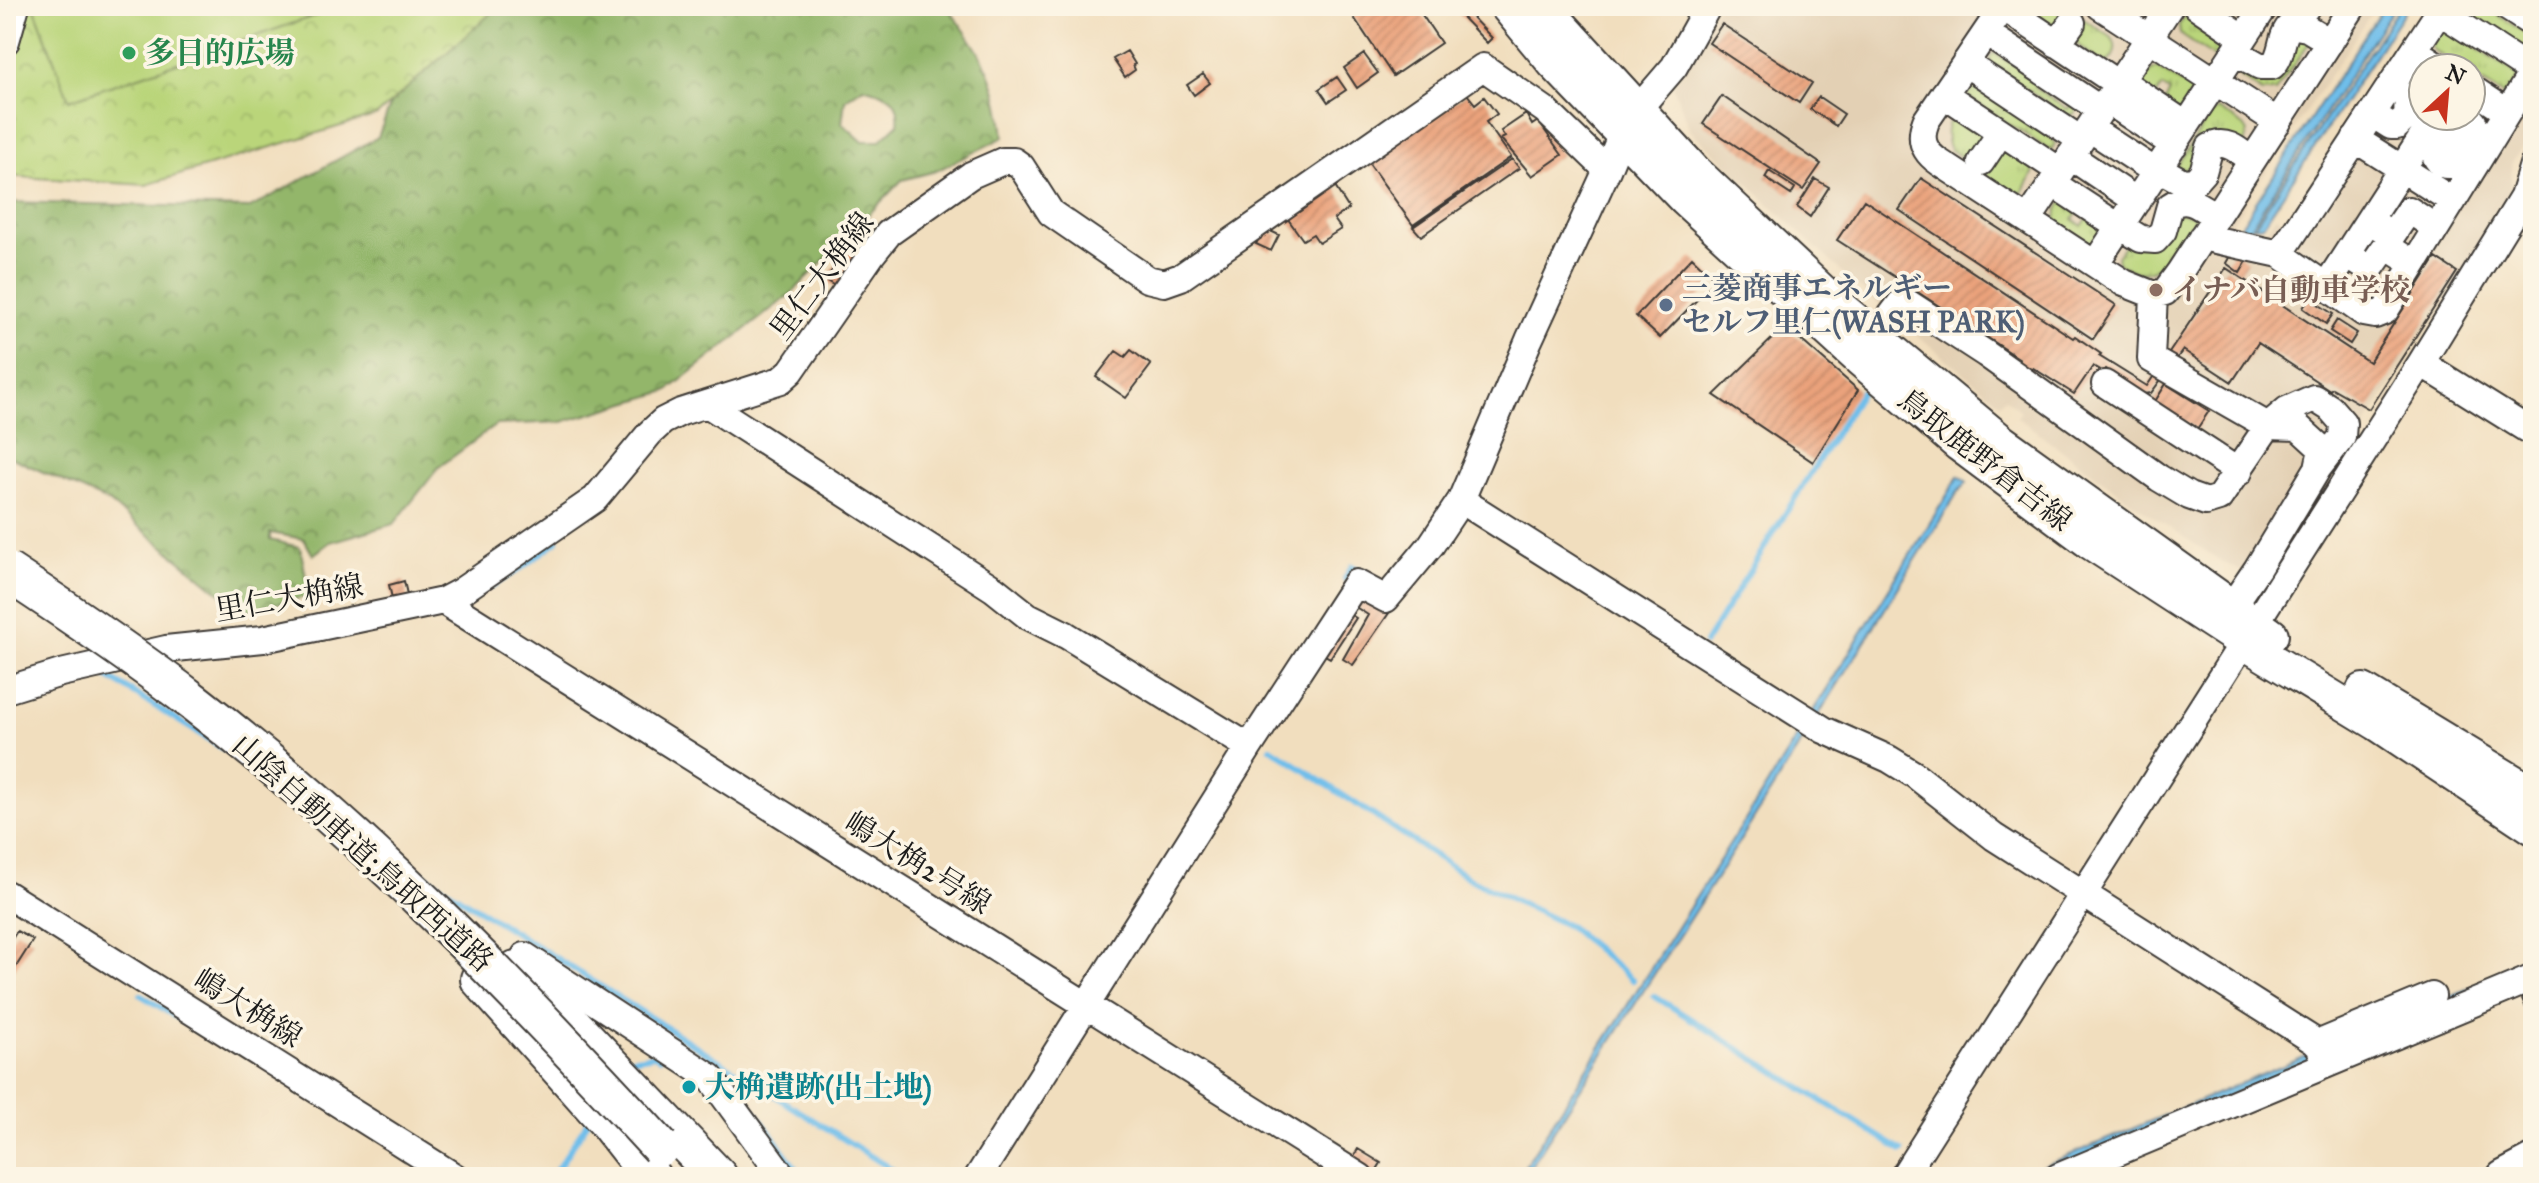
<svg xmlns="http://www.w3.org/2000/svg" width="2539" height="1183" font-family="'IM FELL Great Primer','Noto Serif JP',serif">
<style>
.built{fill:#e3d0b4;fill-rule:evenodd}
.grass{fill:url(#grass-tufts);stroke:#6b784b;stroke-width:2}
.forest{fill:url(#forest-crowns);stroke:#586943;stroke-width:2;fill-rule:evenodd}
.park{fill:url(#park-crowns);stroke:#6b784b;stroke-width:2}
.pitch{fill:#bad57a;stroke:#6b784b;stroke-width:2}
.water{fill:#70beea;stroke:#466d83;stroke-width:2}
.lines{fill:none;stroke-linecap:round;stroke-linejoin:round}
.stream{stroke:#70beea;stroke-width:6}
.building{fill:url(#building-hatch)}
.minor-casing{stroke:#3c3934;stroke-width:30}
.major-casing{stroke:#3c3934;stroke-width:36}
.highway-casing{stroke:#3c3934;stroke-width:42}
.minor{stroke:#fff;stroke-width:26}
.major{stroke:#fff;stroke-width:32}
.highway{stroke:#fff;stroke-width:38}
.highway-bridge-casing{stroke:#3c3934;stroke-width:42;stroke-linecap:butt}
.highway-bridge{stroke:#fff;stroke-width:38}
.leisure-dot{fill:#2e9e5b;stroke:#fcf5e5;stroke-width:3}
.education-dot{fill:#8d6e63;stroke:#fcf5e5;stroke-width:3}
.service-dot{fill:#5c6f8a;stroke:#fcf5e5;stroke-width:3}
.culture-dot{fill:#0f9aa8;stroke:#fcf5e5;stroke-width:3}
.labels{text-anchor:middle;stroke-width:7;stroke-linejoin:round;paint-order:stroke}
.leisure-label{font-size:30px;font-weight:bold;fill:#27864d;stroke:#fcf5e5;text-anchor:start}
.street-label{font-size:30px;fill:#1c1c1c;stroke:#fcf5e5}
.service-label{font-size:30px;font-weight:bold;fill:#4e5e75;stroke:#fcf5e5;text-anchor:start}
.education-label{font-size:30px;font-weight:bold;fill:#785e54;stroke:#fcf5e5;text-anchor:start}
.culture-label{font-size:30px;font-weight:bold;fill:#0d838f;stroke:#fcf5e5;text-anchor:start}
</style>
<defs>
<pattern id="grass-tufts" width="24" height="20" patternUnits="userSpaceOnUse" patternTransform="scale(2)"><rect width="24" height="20" fill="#bad57a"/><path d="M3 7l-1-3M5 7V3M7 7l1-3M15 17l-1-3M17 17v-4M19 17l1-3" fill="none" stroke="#9fb669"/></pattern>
<pattern id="forest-crowns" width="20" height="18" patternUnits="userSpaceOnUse" patternTransform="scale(2)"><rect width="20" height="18" fill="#93b66a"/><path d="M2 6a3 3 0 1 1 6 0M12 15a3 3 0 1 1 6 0" fill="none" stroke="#779356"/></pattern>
<pattern id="park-crowns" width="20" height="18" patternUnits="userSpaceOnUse" patternTransform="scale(2)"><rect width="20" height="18" fill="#bad57a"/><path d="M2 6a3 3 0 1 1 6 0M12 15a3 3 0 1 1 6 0" fill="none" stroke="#9fb669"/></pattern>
<pattern id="building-hatch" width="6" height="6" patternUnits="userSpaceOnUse" patternTransform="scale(2)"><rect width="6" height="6" fill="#eaa27b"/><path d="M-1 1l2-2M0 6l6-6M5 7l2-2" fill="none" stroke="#c88b6a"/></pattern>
</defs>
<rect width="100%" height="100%" fill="#fcf5e5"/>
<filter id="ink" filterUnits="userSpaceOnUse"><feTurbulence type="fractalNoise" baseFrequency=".0125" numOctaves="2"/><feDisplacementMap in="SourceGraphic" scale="16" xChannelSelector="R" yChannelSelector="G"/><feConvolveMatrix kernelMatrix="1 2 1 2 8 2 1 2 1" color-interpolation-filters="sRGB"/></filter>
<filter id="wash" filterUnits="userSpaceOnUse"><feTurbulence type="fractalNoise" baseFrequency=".006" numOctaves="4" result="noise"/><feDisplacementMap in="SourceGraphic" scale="32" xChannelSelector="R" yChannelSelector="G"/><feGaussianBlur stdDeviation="1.8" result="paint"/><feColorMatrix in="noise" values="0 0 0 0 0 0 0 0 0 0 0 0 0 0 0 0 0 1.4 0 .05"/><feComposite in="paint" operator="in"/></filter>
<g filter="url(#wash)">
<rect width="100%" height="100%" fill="#f1debe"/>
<!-- built -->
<path class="built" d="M1718,6H2376L2231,224V228L2244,236L2255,233L2262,235L2276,216L2285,222L2428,6H2533V135L2513,160L2509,198L2265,584L2221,561L2143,510L2017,417L2021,411L2005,398L2000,403L1856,285L1690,130L1673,86ZM2423,68H2471V116H2423Z"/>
<!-- grass -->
<path class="grass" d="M2025,6H2063L2111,37C2119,46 2115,59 2104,64Z
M2457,6H2484L2533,38V55L2531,57Z
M2188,13L2228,40L2218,56L2213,57L2180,34L2179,25Z
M2443,27L2519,76L2505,96L2471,75V68H2460L2432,49L2431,43Z
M2291,34L2311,40L2275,92H2262L2240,77L2241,67L2261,74Z
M1993,53L2040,80L2035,88L2068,109L2073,100L2077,106L2075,113L2068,116L1992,67L1990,58Z
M2157,68L2192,90L2180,114L2165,102L2170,91L2162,87L2155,96L2141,84L2151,71Z
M1972,87H1977L2051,137L2055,143L2051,151L1968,97Z
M2218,109L2244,126L2248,132L2244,143L2197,170L2175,168L2212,113Z
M1954,114L2036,168L2023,192L2013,194L1950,149C1944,138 1946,124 1954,114Z
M2063,200L2080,210L2073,219L2082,226L2088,217L2105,227L2094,244H2089L2056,221L2057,211Z
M2174,212L2196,216C2179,242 2154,294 2118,262L2117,256L2127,241Z"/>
<!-- forest -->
<path class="forest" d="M428,6H959L951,12C985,57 998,80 1004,137L936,171L902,180L792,293L667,391L562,422L496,425L439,467L394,524L330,542L313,555L304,539L270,533V540L300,547L310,596L242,611L109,502L6,455V202L250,208L378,137ZM863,87C886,94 901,96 898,124L880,141H862L842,123L845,100Z"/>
<!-- park -->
<path class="park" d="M6,6H499L377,115L146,185L6,176Z"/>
<!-- pitch -->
<path class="pitch" d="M34,6H344L69,100Z"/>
<!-- water -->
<path class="water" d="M2384,6H2395L2246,234L2238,230Z
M2400,6H2408L2263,225L2254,226Z
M1959,476L1967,482L1958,492L1748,828L1524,1177H1518L1746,819Z
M2533,957V966L2038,1177H2017L2484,982Z"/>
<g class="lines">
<!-- stream -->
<path class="stream" d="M961,7L962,6
M2527,159L2533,145
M1345,579L1352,566L1368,575
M490,587L517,571L557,541
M1705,643L1861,392
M105,675L224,749
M1271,748L1472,880L1570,927L1633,980
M416,870L904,1177
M141,995L199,1031
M1654,996L1902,1151
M626,1064L629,1059L655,1055L659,1058
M733,1094L743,1095L802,1177
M552,1177L589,1120"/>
</g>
<g id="blocks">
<!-- building -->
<path class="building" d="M1355,6H1416L1441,43L1393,76L1349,10Z
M1464,9L1492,38L1487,43L1459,14Z
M1722,24L1812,83L1799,103L1709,43Z
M1127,51L1135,64L1133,65L1135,70L1125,77L1113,59Z
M1364,54L1378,73L1357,88L1344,68Z
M1203,74L1210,83L1194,95L1187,85Z
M1337,77L1346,90L1328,102L1319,89Z
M1467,94L1475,104L1484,97L1497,114L1486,122L1511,157L1413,225L1365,158Z
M1722,96L1821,164L1803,190L1703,124Z
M1819,97L1844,114L1836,126L1810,109Z
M1526,114L1532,125L1538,121L1562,155L1532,176L1501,139L1505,137L1501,131Z
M1512,159L1519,168L1421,236L1413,227Z
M1769,171L1795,188L1791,195L1765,178Z
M1921,178L2116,305L2093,339L1899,210Z
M1815,179L1829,187L1810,217L1797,207Z
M1332,182L1349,209L1334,219L1341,229L1319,243L1313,234L1303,240L1285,215Z
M1864,200L2073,338L2075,336L2101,354L2099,356L2147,386L2226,268L2369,362L2436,258L2457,272L2369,409L2332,388L2330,390L2258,343L2232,382L2183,350L2151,393L2143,394L2105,369L2103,372L2093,366L2074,394L2033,368L2027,372L2019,364L2020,359L1913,289L1910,293L1902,291L1904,283L1837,240Z
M1264,228L1279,235L1271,251L1256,244Z
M851,250L859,255L838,288L825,280L843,256L845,257Z
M2233,251L2247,261L2240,273L2226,263Z
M1692,257L1716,280L1660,338L1636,316Z
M2309,298L2333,314L2326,324L2303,308Z
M2337,320L2357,333L2350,344L2330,331Z
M1785,326L1858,390L1813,462L1714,395Z
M1131,350L1151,365L1126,398L1096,377L1116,351L1125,357Z
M2166,384L2209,411L2197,429L2154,403Z
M404,581L408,599L393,603L389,585Z
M1363,595L1389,613L1353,665L1343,659L1368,615L1354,606Z
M1345,611L1356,618L1330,658L1319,652Z
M17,931L33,940L14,970L6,965V948Z
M2533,991V1025L2521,996Z
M1358,1149L1381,1163L1373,1176L1351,1162Z"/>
</g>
</g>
<g filter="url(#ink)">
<use href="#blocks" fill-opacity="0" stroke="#3c3934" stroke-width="2"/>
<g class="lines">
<defs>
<path id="minor" d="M2004,6L1926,121C1919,139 1923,151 1939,162L2124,283L2154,295L2165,292L2179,273L2353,6
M2100,6L2278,122
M2197,6L2244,38
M2301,6L2305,9L2307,6
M2505,6L2533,24
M2003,7L2118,84
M2439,11L2533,72
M1986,33L2101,110
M6,41L16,6
M2057,44L2072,23
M2414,50L2441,68
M2235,52L2260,66H2272C2284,55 2279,37 2291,25L2307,28L2330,42
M1965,63L2081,140
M2121,81L2186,125
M2471,88L2507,112
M1944,94L2060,171
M2107,100L2174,145
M2372,114L2391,126H2397L2408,115C2406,104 2408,97 2419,93L2423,95
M2449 129a13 13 0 1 1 26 0a13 13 0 1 1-26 0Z
M2089,128L2156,172
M2435 152a13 13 0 1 1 26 0a13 13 0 1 1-26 0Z
M2355,139L2453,201
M2070,156L2137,201
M1981,162L2001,132
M2158,168L2183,182L2195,181L2203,172L2210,147C2226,138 2239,151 2252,161
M2052,183L2119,227
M2028,220L2170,6
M2369,220L2392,235L2409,210L2436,228
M2120,226L2141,239L2155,240L2163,231L2170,206C2187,194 2201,207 2216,217
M2202,237L2280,254L2364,313L2375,315L2385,311L2533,71
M2280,254L2443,6
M2347,254L2370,269L2386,246L2414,264
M2095,264L2265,6
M2326,286L2436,116
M2154,295L2151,359L2268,426L2298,427L2322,449L2318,468
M1875,337L1903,300L1986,354L2159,478L2189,496L2206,502L2219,498L2268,426L2287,410L2314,398L2330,408L2343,423L2342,437L2318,468L2257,569L2231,607
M2421,363L2533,433
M2105,384L2239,472
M707,404L994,589L1028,616L1066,635L1249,747
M1461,500L1824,730L1889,759L1915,775L1994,837L2314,1041L2319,1046L2327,1064
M443,601L1360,1177
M6,690L61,673L166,649L263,639L443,601L460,592L595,499L650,433L663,421L681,412L781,380L791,371L872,254L889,233L971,175L1003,161H1014L1021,166L1051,213L1147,279L1164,283L1181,277L1483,67L1545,110L1607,170L1621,136L1638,109L1674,67L1708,6
M6,894L455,1177
M525,956L710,1077L783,1177
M2317,1044L2432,996
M978,1177L1249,747L1356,583L1386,599L1431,545L1461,500L1529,340L1607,170
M1903,1177L2421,363L2523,197L2533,165
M2058,1177L2533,978"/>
<path id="major" d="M1506,6L1554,64L1685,200L1859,359L1959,445L2089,542L2244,643L2377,724L2533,828
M1544,6L1695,171L1833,301L2003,442L2272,635
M2363,690L2533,793
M2503,1177L2533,1161"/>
<path id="highway" d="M516,970L567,1019L718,1177
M480,979L607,1121L651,1177"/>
</defs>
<!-- minor casing -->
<use href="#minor" class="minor-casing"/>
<!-- major casing -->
<use href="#major" class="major-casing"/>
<!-- highway casing -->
<use href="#highway" class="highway-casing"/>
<!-- minor -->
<use href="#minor" class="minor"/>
<!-- major -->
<use href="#major" class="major"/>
<!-- highway -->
<use href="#highway" class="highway"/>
<defs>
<path id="highway-bridge" d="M6,571C70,613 134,656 195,703C365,834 515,989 660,1147"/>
</defs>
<!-- highway-bridge casing -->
<use href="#highway-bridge" class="highway-bridge-casing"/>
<!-- highway-bridge -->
<use href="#highway-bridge" class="highway-bridge"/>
</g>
</g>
<!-- markers -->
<circle class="leisure-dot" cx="129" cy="53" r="8"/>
<circle class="education-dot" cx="2156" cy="290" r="8"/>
<circle class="service-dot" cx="1666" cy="305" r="8"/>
<circle class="culture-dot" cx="689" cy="1087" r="8"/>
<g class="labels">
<!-- leisure labels -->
<g class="leisure-label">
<text x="145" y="63">多目的広場</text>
</g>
<!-- street labels -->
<g class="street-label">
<text transform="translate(822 276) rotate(-53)" y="10">里仁大桷線</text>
<text transform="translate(1985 460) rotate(38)" y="10">鳥取鹿野倉吉線</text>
<text transform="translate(289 598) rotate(-10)" y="10">里仁大桷線</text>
<text transform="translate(363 853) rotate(42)" y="10">山陰自動車道;鳥取西道路</text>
<text transform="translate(918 863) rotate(32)" y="10">嶋大桷2号線</text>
<text transform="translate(248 1008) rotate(32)" y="10">嶋大桷線</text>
</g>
<!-- service labels -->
<g class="service-label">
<text x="1682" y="298">三菱商事エネルギー<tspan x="1682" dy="34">セルフ里仁(WASH PARK)</tspan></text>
</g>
<!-- education labels -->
<g class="education-label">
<text x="2172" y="300">イナバ自動車学校</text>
</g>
<!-- culture labels -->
<g class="culture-label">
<text x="705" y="1097">大桷遺跡(出土地)</text>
</g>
</g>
<!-- margin -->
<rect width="2539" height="1183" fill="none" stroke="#fcf5e5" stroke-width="32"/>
<!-- north arrow -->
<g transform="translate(2447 92) rotate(26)"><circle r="38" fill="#fcf5e5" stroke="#a29e95" stroke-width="2"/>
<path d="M0-6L14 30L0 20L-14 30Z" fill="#c8321e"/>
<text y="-12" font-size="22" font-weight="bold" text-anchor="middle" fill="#1c1c1c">N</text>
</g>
</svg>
